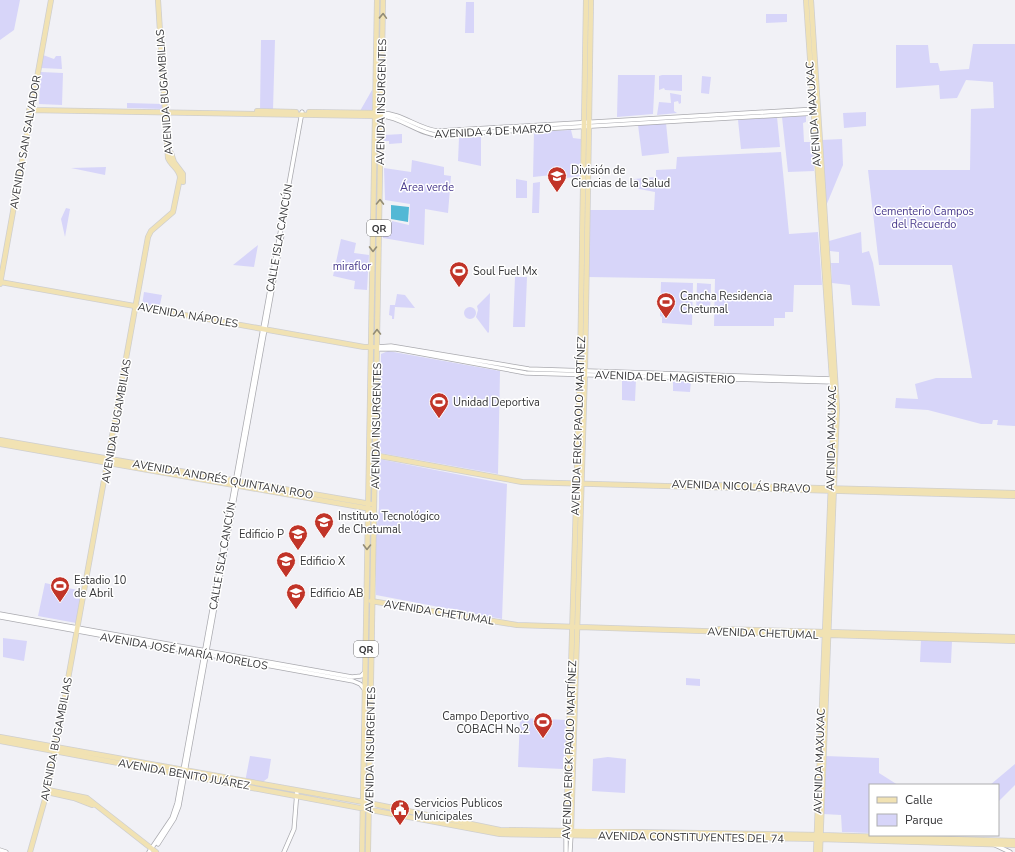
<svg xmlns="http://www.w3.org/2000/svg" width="1015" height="852" font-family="'Nunito Sans',sans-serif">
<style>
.green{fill:#d7d5f9}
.water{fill:#53b8d5}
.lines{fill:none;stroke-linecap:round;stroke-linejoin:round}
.minor-casing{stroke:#aaaaaf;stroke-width:5}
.major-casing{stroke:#cfcfcf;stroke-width:6}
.minor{stroke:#fff;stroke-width:3.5}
.major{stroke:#f1e2b3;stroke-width:4.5}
.oneway{stroke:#938c75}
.labels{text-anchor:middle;stroke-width:3;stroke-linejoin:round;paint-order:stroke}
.shield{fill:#fff;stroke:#727273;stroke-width:1}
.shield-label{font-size:10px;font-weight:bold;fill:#353537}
.street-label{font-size:11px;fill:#353537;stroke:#fff}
.poi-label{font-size:11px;fill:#353537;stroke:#fff;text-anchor:start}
.park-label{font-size:11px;fill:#48398c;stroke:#fff}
</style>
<rect width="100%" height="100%" fill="#f1f1f6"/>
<!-- green -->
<path class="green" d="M0,0H20L14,30L0,40Z
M466,2H474V33H465Z
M766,14H787V22L766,23Z
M261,40H275L273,110H260Z
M973,44H1015V426L997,425L998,420H993L992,424H981L928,410L895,408L896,398L918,399L915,384L936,378H972L952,265H879L868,170H970L971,109L994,108L993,82L966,80L957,98L940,99L939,85L896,88V45H928L930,63H938L940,71L969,69Z
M43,55L54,59L56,56H61L62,69L41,68Z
M41,72L63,73L62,105L39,104Z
M618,75H655L653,114L617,117Z
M662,75H682V91L665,90L664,88L659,90V76Z
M702,76L711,77L709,94L701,93Z
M372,90V111H360Z
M670,93L681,95V103L679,104L678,101L674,102V111L677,113L657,115L659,102L671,103Z
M127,103L163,104V109L127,108Z
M866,112V126L844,128L843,113Z
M806,116V122L803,123L804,142H813L814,171L788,172L782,117Z
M777,117L780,147L741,149L738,120Z
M666,123L669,153L642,156L638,125Z
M571,130L573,138L581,139L580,176L560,179L561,174L533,177L534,132Z
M402,134V143L389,144V141H384V135Z
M481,137V166L458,161L459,138Z
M842,139L843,165L826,206L821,140Z
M781,152L789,234L818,232L822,285H794L793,312H785V318H774V326H714L715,279L588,277L589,210H654L655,192L634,188V179L656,177V170L676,169L677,157Z
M412,160L444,167V175L451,176L448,213L425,209L424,245L383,238V230H390L392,221L409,225L410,204L385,200L384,168L411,172Z
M106,167L105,175L71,168Z
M516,179L527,181V198H516Z
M540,182L539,213H532L533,183Z
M66,208L70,209L65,237L61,219Z
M861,232L862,253L869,251L873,263L880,306L852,305L850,285L832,283L831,263H839V252L830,251L829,241Z
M341,239L356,243L354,253L369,255L367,290L354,289L355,281L333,276Z
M258,245L254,267L233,265Z
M515,277H527L525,327H513Z
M661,282L693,283L692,325L662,323V317L660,316Z
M697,283L711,284L710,314H696Z
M144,292L162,295L159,309L142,305Z
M490,293L489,332L488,333L476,317L478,310L477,306Z
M397,294L405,295L415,308L395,307L394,319H392V316L389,315L390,305H395Z
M464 313a6 6 0 1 1 12 0a6 6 0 1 1-12 0Z
M388,351L500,371L498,474L380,453L381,354Z
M622,378L636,379L635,401L622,400Z
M673,380L691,381L690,392L673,391Z
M379,459L507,484L502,619L376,595V533L379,508Z
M45,583L82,591L76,623L38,616Z
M3,638L27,641L24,661L3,657Z
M921,640L952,641L951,663L920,662Z
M686,678L700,679V686L686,685Z
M520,718L567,720L566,758H563V769L518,767Z
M250,756L271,759L268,778L260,784L245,782Z
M825,756L879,758V773L898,785H870V833L842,832L841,815L823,814Z
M608,757L626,759L625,793L592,791L593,759Z
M1015,764V785L998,802V785H990Z"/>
<!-- water -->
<path class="water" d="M391,205L409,207L408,222L391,219Z"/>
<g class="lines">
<defs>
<path id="minor" d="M381,113C402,113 418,129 438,131L816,109
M381,116C402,117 418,134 438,135L816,113
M377,347L391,346L529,369L834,379
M377,349H396L526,373L834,382
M0,614L352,677L361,676L365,672
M0,617L353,681L360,684L365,690
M158,844L174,819L179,806L282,235
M995,845L1010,852
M0,850L6,852
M149,852L172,818L177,803L302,112
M284,852L294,829L297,791
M566,852V835
M570,852L571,835"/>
<path id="major" d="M806,0L834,408L816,852
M811,0L837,408L820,852
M29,110L377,116
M257,111L296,112
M309,112L378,113
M171,153L174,162L183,174V182
M0,282L364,347H373
M0,284L51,0
M0,440L371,504
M0,444L371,509
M374,455L522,482L1015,496
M709,485L1015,493
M371,601L517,625L1015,641
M719,629L1015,637
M0,737L369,803L500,830L820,835L1015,841
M0,741L500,834L820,839L1015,845
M48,790L87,798L156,852
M47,792L74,798L92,805
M566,833L580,370L586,0
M571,833L585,371L591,0
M30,852L47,792L55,751L148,237L151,231L173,212L180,178C180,169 171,166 168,158L158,0
M362,852L377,0
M368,852L383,0"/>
</defs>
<!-- minor casing -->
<use href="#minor" class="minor-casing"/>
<!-- major casing -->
<use href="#major" class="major-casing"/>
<!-- minor -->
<use href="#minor" class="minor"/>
<!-- major -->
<use href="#major" class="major"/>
</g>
<!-- one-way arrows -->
<defs><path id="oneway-chevron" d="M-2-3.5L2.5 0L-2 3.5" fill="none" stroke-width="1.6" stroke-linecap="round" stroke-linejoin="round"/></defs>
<g class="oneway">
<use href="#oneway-chevron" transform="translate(383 16) rotate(-88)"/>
<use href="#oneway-chevron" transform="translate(380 202) rotate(-89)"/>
<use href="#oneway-chevron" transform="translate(373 249) rotate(91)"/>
<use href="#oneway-chevron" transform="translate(377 332) rotate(-90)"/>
<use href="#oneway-chevron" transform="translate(367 547) rotate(91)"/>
</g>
<!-- icons -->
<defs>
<symbol id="university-pin" viewBox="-11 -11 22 30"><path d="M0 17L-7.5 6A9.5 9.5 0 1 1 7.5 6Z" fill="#c13428" stroke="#fff"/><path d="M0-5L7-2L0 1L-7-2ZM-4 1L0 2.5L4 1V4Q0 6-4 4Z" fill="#fff"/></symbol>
<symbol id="stadium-pin" viewBox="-11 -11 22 30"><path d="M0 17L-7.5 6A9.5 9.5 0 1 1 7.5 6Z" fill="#c13428" stroke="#fff"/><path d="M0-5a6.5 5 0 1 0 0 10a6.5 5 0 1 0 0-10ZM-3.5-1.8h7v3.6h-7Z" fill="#fff"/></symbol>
<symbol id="civic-pin" viewBox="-11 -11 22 30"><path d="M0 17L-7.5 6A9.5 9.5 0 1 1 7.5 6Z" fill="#c13428" stroke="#fff"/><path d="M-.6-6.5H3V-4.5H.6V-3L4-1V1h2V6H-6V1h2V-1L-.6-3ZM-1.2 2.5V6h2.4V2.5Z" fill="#fff"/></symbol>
</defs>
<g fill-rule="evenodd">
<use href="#university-pin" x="546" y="165" width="22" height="30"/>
<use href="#stadium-pin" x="448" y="260" width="22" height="30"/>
<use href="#stadium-pin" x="655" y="291" width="22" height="30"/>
<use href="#stadium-pin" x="428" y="391" width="22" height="30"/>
<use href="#university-pin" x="313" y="511" width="22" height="30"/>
<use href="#university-pin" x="287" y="523" width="22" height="30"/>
<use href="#university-pin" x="275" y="550" width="22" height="30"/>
<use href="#stadium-pin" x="49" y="575" width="22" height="30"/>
<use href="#university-pin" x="285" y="582" width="22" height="30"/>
<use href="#stadium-pin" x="532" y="711" width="22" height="30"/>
<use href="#civic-pin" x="389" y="798" width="22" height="30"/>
</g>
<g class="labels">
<!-- shield labels -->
<g class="shield">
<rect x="367" y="220" width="24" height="16" rx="3"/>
<rect x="354" y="641" width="24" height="16" rx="3"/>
</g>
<g class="shield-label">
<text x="379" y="232">QR</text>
<text x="366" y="653">QR</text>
</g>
<!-- street labels -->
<g class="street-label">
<text transform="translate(164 92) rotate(-94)" y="4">AVENIDA BUGAMBILIAS</text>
<text transform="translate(381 102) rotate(-89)" y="4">AVENIDA INSURGENTES</text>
<text transform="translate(813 114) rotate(-94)" y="4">AVENIDA MAXUXAC</text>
<text transform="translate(493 131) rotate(-3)" y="4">AVENIDA 4 DE MARZO</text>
<text transform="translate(25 142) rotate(-80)" y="4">AVENIDA SAN SALVADOR</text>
<text transform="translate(279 238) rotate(-80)" y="4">CALLE ISLA CANCÚN</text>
<text transform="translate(188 315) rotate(10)" y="4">AVENIDA NÁPOLES</text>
<text transform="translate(665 377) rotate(2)" y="4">AVENIDA DEL MAGISTERIO</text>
<text transform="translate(116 421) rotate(-80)" y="4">AVENIDA BUGAMBILIAS</text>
<text transform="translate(376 426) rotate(-89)" y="4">AVENIDA INSURGENTES</text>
<text transform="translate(578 426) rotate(-88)" y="4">AVENIDA ERICK PAOLO MARTÍNEZ</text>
<text transform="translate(831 438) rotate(-89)" y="4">AVENIDA MAXUXAC</text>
<text transform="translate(223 479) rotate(10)" y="4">AVENIDA ANDRÉS QUINTANA ROO</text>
<text transform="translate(741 486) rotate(2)" y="4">AVENIDA NICOLÁS BRAVO</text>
<text transform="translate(222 556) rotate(-80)" y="4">CALLE ISLA CANCÚN</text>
<text transform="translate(439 612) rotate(9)" y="4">AVENIDA CHETUMAL</text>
<text transform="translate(763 633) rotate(2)" y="4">AVENIDA CHETUMAL</text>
<text transform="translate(184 651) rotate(10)" y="4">AVENIDA JOSÉ MARÍA MORELOS</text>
<text transform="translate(56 739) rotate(-79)" y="4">AVENIDA BUGAMBILIAS</text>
<text transform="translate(370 750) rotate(-89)" y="4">AVENIDA INSURGENTES</text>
<text transform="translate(569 750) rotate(-88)" y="4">AVENIDA ERICK PAOLO MARTÍNEZ</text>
<text transform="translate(819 761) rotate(-88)" y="4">AVENIDA MAXUXAC</text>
<text transform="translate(184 774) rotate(10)" y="4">AVENIDA BENITO JUÁREZ</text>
<text transform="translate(691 837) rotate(1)" y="4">AVENIDA CONSTITUYENTES DEL 74</text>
</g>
<!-- poi labels -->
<g class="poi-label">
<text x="571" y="174">División de<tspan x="571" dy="13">Ciencias de la Salud</tspan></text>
<text x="473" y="275">Soul Fuel Mx</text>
<text x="680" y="300">Cancha Residencia<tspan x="680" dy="13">Chetumal</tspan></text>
<text x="453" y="406">Unidad Deportiva</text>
<text x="338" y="520">Instituto Tecnológico<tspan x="338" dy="13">de Chetumal</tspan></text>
<text x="284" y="538" text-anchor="end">Edificio P</text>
<text x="300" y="565">Edificio X</text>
<text x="74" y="584">Estadio 10<tspan x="74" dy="13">de Abril</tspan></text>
<text x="310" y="597">Edificio AB</text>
<text x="529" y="720" text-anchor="end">Campo Deportivo<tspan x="529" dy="13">COBACH No.2</tspan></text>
<text x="414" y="807">Servicios Publicos<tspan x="414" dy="13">Municipales</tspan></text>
</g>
<!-- park labels -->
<g class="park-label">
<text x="427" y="191">Área verde</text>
<text x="924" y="215">Cementerio Campos<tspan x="924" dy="13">del Recuerdo</tspan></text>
<text x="352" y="270">miraflor</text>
</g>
</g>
<!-- legend -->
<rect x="869" y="784" width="130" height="52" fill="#ffffff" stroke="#aeaeaf"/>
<rect x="877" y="797" width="20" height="6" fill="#f1e2b3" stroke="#aeaeaf"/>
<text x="905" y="804" font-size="12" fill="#353537">Calle</text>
<rect x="877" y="814" width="20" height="12" fill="#d7d5f9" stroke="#aeaeaf"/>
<text x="905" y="824" font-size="12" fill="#353537">Parque</text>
</svg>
